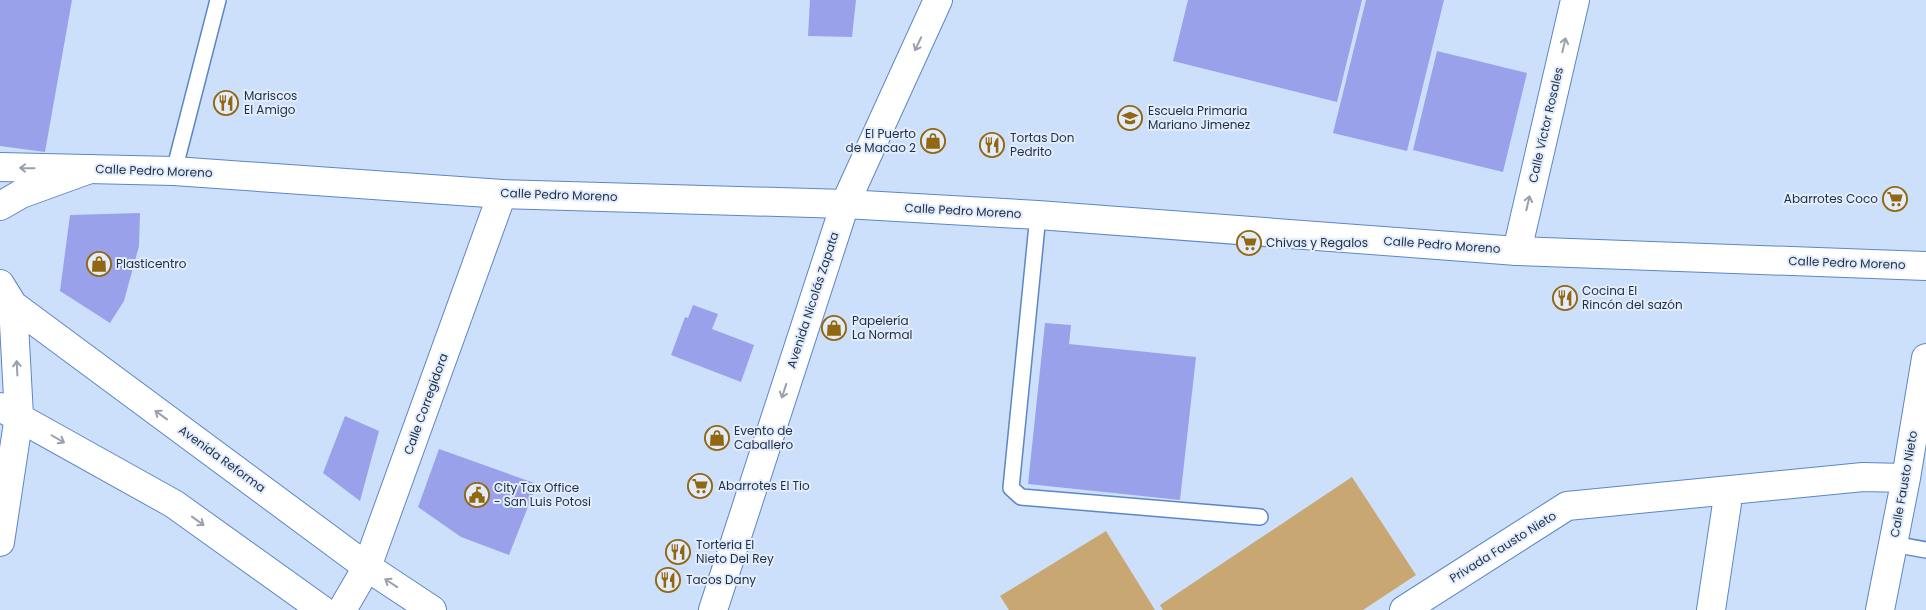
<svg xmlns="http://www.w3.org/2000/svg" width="1926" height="610" font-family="Poppins,sans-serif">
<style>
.green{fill:#c9a772}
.building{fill:#99a1eb}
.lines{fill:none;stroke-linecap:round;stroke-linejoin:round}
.service-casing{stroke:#5d86c5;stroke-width:18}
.minor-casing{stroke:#5d86c5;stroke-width:30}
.tertiary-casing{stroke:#5d86c5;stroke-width:30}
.secondary-casing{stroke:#5d86c5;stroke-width:30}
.primary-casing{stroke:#5d86c5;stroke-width:30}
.service{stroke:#fff;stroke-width:15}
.minor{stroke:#fff;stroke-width:28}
.tertiary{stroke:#fff;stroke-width:28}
.secondary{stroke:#fff;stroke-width:28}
.primary{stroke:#fff;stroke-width:28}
.oneway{stroke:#99a1ad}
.labels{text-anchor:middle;stroke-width:4;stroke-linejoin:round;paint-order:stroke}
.poi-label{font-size:12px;fill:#1d2f49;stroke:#e3ecfa;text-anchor:start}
.street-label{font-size:12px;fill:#1d2f49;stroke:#e3ecfa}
</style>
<rect width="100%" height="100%" fill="#cde0fb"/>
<!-- green -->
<path class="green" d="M1352,477L1416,575L1363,610H1163L1160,605Z
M1106,531L1155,610H1009L1000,596Z"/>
<!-- building -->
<path class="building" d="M0,0H72L45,152L0,146Z
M810,0H856L852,37L808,36Z
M1188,0H1362L1337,102L1173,61Z
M1366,0H1444L1407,151L1333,133Z
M1437,51L1527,73L1503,172L1413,150Z
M140,213L139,246L124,301L110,323L60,291L70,215Z
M693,305L718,314L712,329L754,345L741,382L671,355L685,317L688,318Z
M1045,323L1071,325L1069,344L1196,357L1180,500L1028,484Z
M345,416L379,431L360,501L323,473Z
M439,449L537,484L509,555L461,537L418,507Z"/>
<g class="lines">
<defs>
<path id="service" d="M174,171L218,0
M1038,215L1011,488L1021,497L1260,517
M1893,544L1926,550"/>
<path id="minor" d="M1517,251L1575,0
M342,610L367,567L502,194
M1404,610L1567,506L1863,477L1906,478
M1711,610L1729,490
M1880,610L1906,478L1926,358"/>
<path id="tertiary" d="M0,167L174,171L502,194L845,204L1038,215L1517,251L1926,266
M713,610L845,204L938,0"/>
<path id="secondary" d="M0,542L19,416"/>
<path id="primary" d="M0,206L21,194L90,169
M0,284L13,305L19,416
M13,305L367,567L432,610
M0,407L174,504L322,610"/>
</defs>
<!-- service casing -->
<use href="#service" class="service-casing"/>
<!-- minor casing -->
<use href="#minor" class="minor-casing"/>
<!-- tertiary casing -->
<use href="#tertiary" class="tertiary-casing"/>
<!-- secondary casing -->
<use href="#secondary" class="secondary-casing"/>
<!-- primary casing -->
<use href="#primary" class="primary-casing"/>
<!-- service -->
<use href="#service" class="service"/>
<!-- minor -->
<use href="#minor" class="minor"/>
<!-- tertiary -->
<use href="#tertiary" class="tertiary"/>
<!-- secondary -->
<use href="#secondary" class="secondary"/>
<!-- primary -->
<use href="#primary" class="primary"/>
</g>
<!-- one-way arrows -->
<defs><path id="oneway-shaft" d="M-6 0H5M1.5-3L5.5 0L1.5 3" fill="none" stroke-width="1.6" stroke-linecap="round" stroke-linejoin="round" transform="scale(1.25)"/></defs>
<g class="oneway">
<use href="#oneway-shaft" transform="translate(918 44) rotate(115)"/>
<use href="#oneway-shaft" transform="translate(1564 45) rotate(-77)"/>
<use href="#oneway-shaft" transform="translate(27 168) rotate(-179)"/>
<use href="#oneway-shaft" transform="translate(1528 203) rotate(-77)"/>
<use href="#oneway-shaft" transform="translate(17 368) rotate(-93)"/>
<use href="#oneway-shaft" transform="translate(784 391) rotate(108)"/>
<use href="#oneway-shaft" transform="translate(161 415) rotate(-144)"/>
<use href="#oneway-shaft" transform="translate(58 439) rotate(30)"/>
<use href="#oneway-shaft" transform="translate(198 521) rotate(36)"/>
<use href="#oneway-shaft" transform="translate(391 583) rotate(-146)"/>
</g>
<!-- icons -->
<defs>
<symbol id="restaurant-ring" viewBox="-11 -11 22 22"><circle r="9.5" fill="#e3ecfa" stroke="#926711" stroke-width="1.5"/><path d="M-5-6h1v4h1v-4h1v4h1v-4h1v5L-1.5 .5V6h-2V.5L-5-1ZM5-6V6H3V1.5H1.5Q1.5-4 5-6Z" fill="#926711"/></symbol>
<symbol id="school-ring" viewBox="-11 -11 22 22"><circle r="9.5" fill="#e3ecfa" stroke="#926711" stroke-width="1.5"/><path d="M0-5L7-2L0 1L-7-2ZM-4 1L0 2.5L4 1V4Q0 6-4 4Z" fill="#926711"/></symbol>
<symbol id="shop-ring" viewBox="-11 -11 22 22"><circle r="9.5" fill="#e3ecfa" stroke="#926711" stroke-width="1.5"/><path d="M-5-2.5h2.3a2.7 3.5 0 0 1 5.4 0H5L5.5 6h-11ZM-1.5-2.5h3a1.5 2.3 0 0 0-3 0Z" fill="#926711"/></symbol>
<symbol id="supermarket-ring" viewBox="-11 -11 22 22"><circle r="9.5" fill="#e3ecfa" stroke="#926711" stroke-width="1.5"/><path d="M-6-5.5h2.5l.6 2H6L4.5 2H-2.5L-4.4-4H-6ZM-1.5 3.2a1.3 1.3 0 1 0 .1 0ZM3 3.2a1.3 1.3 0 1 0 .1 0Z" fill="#926711"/></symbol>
<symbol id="civic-ring" viewBox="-11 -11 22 22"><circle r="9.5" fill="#e3ecfa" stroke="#926711" stroke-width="1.5"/><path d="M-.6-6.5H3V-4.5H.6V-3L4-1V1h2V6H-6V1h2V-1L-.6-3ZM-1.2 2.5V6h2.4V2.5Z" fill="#926711"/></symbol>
</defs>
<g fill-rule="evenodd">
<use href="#restaurant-ring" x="212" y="89" width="28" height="28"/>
<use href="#school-ring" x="1116" y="104" width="28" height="28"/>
<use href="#shop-ring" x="919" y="127" width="28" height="28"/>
<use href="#restaurant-ring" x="978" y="131" width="28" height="28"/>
<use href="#supermarket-ring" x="1881" y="185" width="28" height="28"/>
<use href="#supermarket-ring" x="1235" y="229" width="28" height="28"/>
<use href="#shop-ring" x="85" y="250" width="28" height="28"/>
<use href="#restaurant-ring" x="1551" y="284" width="28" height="28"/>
<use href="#shop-ring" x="820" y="314" width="28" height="28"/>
<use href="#shop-ring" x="703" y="424" width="28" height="28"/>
<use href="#supermarket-ring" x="686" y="472" width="28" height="28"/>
<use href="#civic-ring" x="463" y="481" width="28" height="28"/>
<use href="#restaurant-ring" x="664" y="538" width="28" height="28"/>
<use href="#restaurant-ring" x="654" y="566" width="28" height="28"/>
</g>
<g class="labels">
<!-- poi labels -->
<g class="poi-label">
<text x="244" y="100">Mariscos<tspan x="244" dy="14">El Amigo</tspan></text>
<text x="1148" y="115">Escuela Primaria<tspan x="1148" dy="14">Mariano Jimenez</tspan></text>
<text x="916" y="138" text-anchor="end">El Puerto<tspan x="916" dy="14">de Macao 2</tspan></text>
<text x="1010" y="142">Tortas Don<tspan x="1010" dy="14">Pedrito</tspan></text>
<text x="1878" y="203" text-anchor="end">Abarrotes Coco</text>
<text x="1266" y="247">Chivas y Regalos</text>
<text x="116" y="268">Plasticentro</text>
<text x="1582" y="295">Cocina El<tspan x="1582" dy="14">Rincón del sazón</tspan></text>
<text x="852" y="325">Papelería<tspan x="852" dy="14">La Normal</tspan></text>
<text x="734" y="435">Evento de<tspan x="734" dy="14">Caballero</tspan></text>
<text x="718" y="490">Abarrotes El Tio</text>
<text x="494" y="492">City Tax Office<tspan x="494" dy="14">- San Luis Potosi</tspan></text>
<text x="696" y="549">Torteria El<tspan x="696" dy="14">Nieto Del Rey</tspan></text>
<text x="686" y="584">Tacos Dany</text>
</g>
<!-- street labels -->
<g class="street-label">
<text transform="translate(1546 125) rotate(-77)" y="4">Calle Víctor Rosales</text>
<text transform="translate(154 171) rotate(2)" y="4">Calle Pedro Moreno</text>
<text transform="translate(559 195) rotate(2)" y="4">Calle Pedro Moreno</text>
<text transform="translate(963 211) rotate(3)" y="4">Calle Pedro Moreno</text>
<text transform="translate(1442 245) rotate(4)" y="4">Calle Pedro Moreno</text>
<text transform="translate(1847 263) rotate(2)" y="4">Calle Pedro Moreno</text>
<text transform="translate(813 300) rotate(-72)" y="4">Avenida Nicolás Zapata</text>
<text transform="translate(426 404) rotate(-70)" y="4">Calle Corregidora</text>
<text transform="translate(222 459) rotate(36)" y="4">Avenida Reforma</text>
<text transform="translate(1904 484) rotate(-80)" y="4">Calle Fausto Nieto</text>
<text transform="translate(1503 547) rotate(-32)" y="4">Privada Fausto Nieto</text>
</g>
</g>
</svg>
